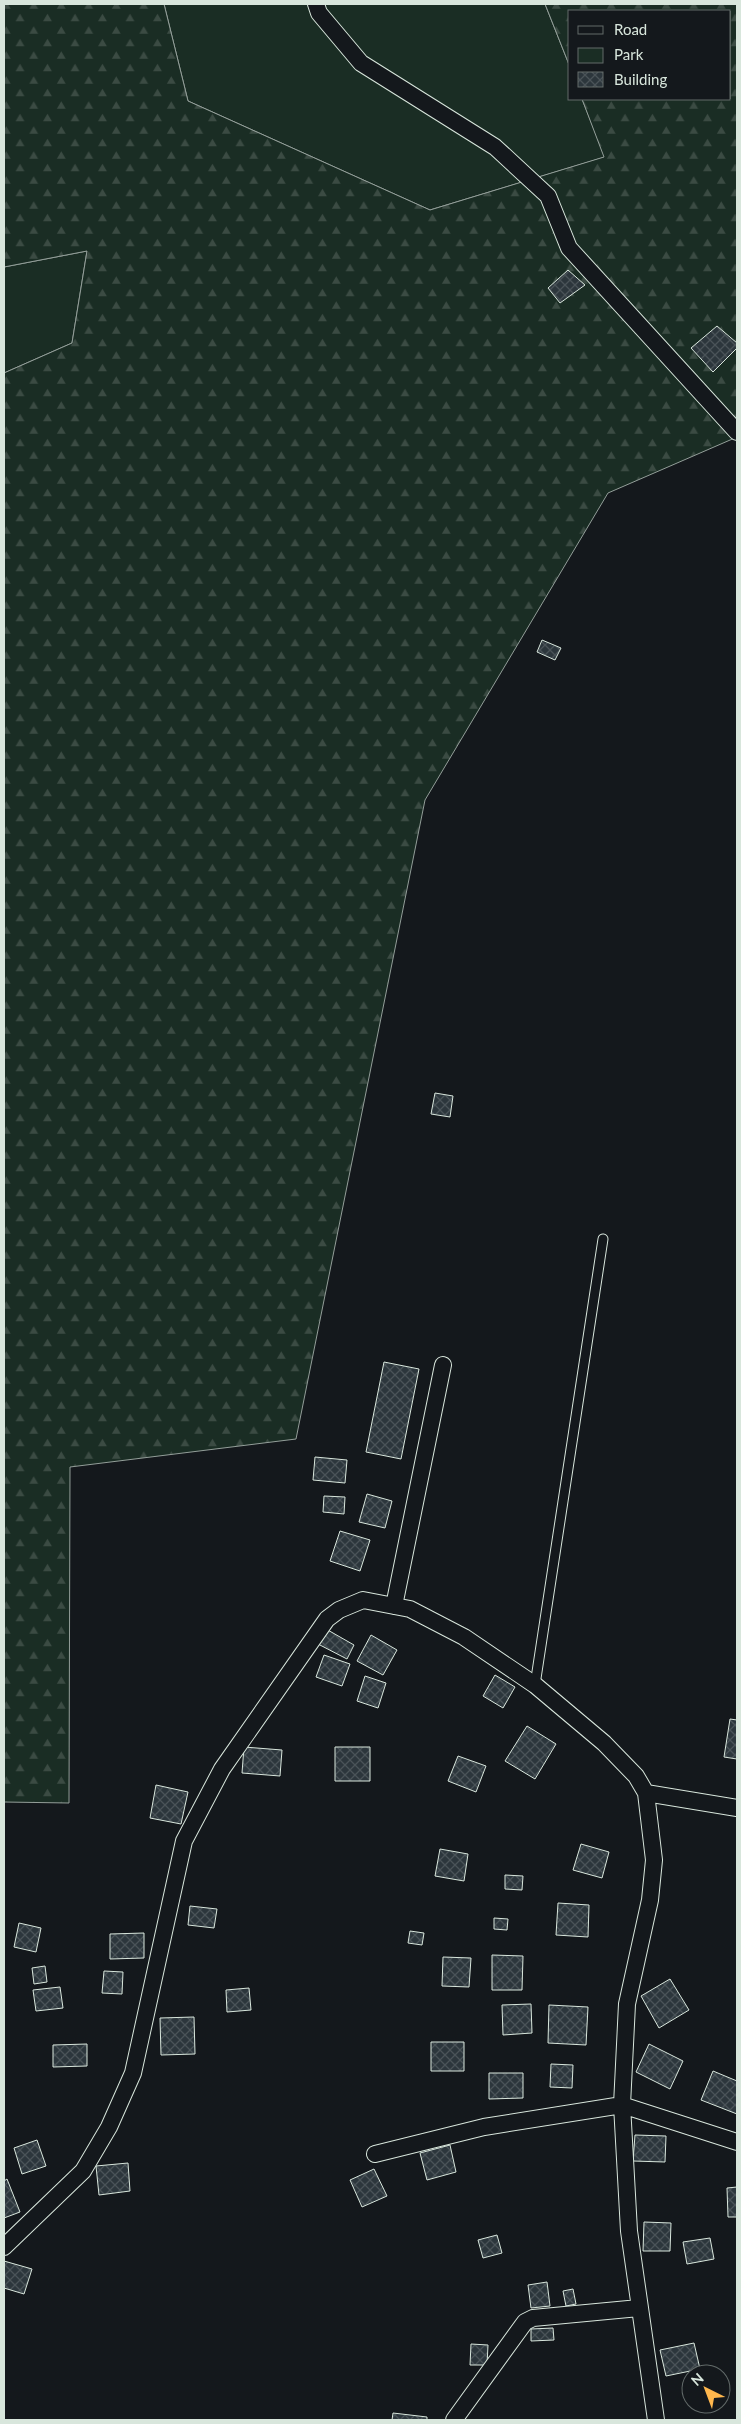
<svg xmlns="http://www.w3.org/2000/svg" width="741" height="2424" font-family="Lato,sans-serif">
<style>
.green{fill:#1a2d24;stroke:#939e99}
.forest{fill:url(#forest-firs);stroke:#939e99}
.building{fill:url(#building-cross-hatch);stroke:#d8e6dc}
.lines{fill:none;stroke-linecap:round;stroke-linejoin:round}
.service-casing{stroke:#d8e6dc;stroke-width:11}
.minor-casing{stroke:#d8e6dc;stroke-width:18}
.service{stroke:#14181c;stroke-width:9}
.minor{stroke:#14181c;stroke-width:16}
</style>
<defs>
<pattern id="forest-firs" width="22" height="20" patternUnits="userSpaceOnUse" patternTransform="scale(1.25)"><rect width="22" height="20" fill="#1a2d24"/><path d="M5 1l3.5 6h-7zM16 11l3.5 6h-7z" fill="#3b4b43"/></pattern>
<pattern id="building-cross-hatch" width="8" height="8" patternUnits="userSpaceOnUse" patternTransform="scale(1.25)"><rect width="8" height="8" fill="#2c363c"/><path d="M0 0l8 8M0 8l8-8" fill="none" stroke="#4a5358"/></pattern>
</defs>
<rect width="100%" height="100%" fill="#14181c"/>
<!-- green -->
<path class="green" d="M164,4H545L570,67V99H582L605,157L430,210L188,101Z
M87,251L72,343L4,373V267Z"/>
<!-- forest -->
<path class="forest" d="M4,4H164L188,101L430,210L604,157L582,99H730V11H570V67L545,4H737V437L608,493L425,800L296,1439L70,1467L69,1803L4,1802V373L72,343L87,251L4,267Z"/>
<!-- building -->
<path class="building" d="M568,270L585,285L560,303L548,288Z
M717,326L737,343V348L713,372L691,348Z
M542,640L561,648L555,660L537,652Z
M435,1093L453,1096L450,1117L431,1114Z
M384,1362L419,1369L401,1459L366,1452Z
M315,1457L347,1460L345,1483L313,1480Z
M367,1494L392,1501L385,1528L359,1522Z
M324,1496L345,1497L344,1514L323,1512Z
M340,1531L370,1540L360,1571L330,1561Z
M326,1629L354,1645L347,1659L318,1644Z
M371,1635L397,1650L383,1675L357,1661Z
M324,1655L350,1664L342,1686L316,1677Z
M495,1675L515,1687L503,1708L483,1696Z
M365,1676L386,1683L378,1708L357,1701Z
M730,1719L737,1720V1759L724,1757Z
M527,1726L556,1744L535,1779L505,1761Z
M244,1747L282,1750L280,1776L242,1773Z
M335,1747H370V1781H335Z
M458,1756L486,1766L476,1792L448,1781Z
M156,1785L188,1792L181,1824L150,1818Z
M581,1844L609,1852L602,1878L573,1870Z
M440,1849L468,1854L464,1881L435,1876Z
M505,1875L523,1876L522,1890L505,1889Z
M558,1903L589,1905L588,1937L556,1935Z
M190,1906L217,1909L214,1928L188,1925Z
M494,1918L508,1919L507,1930L494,1929Z
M19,1923L41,1928L36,1952L14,1947Z
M410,1931L424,1933L422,1945L408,1943Z
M144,1933V1958L110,1959V1934Z
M492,1955L523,1956L522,1990H492Z
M443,1957L471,1958L469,1987L442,1986Z
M45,1966L47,1982L34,1984L32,1968Z
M104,1971L123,1972L122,1994L102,1993Z
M670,1979L689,2010L659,2028L641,1996Z
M60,1987L63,2008L36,2011L33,1990Z
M249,1988L251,2010L227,2012L226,1990Z
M531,2004L532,2033L503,2035L502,2005Z
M549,2005L588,2007L586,2045L548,2043Z
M194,2017L195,2054L161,2055L160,2018Z
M431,2042H464V2071H431Z
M87,2044V2066L53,2067V2045Z
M649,2044L683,2061L670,2089L636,2072Z
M551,2064L573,2065L572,2088L550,2087Z
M713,2071L737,2081V2114L701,2100Z
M489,2073H523V2098L489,2099Z
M635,2135L666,2136L665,2162L633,2161Z
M37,2140L46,2166L22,2174L14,2148Z
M450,2145L456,2172L427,2180L420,2153Z
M128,2163L130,2191L99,2195L96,2166Z
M374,2169L387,2196L362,2207L350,2180Z
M7,2179L20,2212L4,2218V2181Z
M737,2187V2217H728L727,2188Z
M644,2222L671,2223L670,2251H643Z
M497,2235L502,2253L483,2258L478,2240Z
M710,2238L714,2259L687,2264L683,2242Z
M4,2261L32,2269L24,2294L4,2288Z
M547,2282L550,2306L531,2308L528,2285Z
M573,2289L576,2304L566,2306L563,2291Z
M553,2328L554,2340L531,2341V2329Z
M694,2343L700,2369L666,2376L660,2350Z
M471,2344L488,2345L487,2365H470Z
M393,2413L427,2417V2420H392Z"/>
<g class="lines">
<defs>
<path id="service" d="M535,1685L603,1239"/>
<path id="minor" d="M316,4L319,13L361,63L495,147L548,196L569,248L737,432
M394,1606L443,1365
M646,1793L737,1808
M375,2154L484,2127L622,2105L737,2142
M4,2247L83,2171L109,2127L133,2073L184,1841L222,1769L327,1619L339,1610L363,1600L410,1609L464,1637L535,1685L604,1743L636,1776L646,1793L654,1860L650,1900L627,2004L622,2105L629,2231L656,2420
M454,2420L525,2322L533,2318L639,2308"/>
</defs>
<!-- service casing -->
<use href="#service" class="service-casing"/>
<!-- minor casing -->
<use href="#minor" class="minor-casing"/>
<!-- service -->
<use href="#service" class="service"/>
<!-- minor -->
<use href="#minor" class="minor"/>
</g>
<!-- border -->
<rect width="741" height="2424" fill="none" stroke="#d8e6dc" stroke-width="10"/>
<!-- legend -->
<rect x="568" y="10" width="162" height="90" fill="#14181c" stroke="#626a69"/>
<rect x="578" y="26" width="25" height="8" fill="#14181c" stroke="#626a69"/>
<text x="614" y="35" font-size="15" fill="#d8e6dc">Road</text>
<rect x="578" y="48" width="25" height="15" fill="#1a2d24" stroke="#626a69"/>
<text x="614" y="60" font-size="15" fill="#d8e6dc">Park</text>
<rect x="578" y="72" width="25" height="15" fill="url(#building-cross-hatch)" stroke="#626a69"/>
<text x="614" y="85" font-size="15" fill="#d8e6dc">Building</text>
<!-- north arrow -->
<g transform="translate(706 2389) rotate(318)"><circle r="24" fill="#14181c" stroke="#626a69"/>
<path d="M0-4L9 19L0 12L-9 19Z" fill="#ffb74d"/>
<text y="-8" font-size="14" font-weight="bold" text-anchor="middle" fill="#d8e6dc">N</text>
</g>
</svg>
